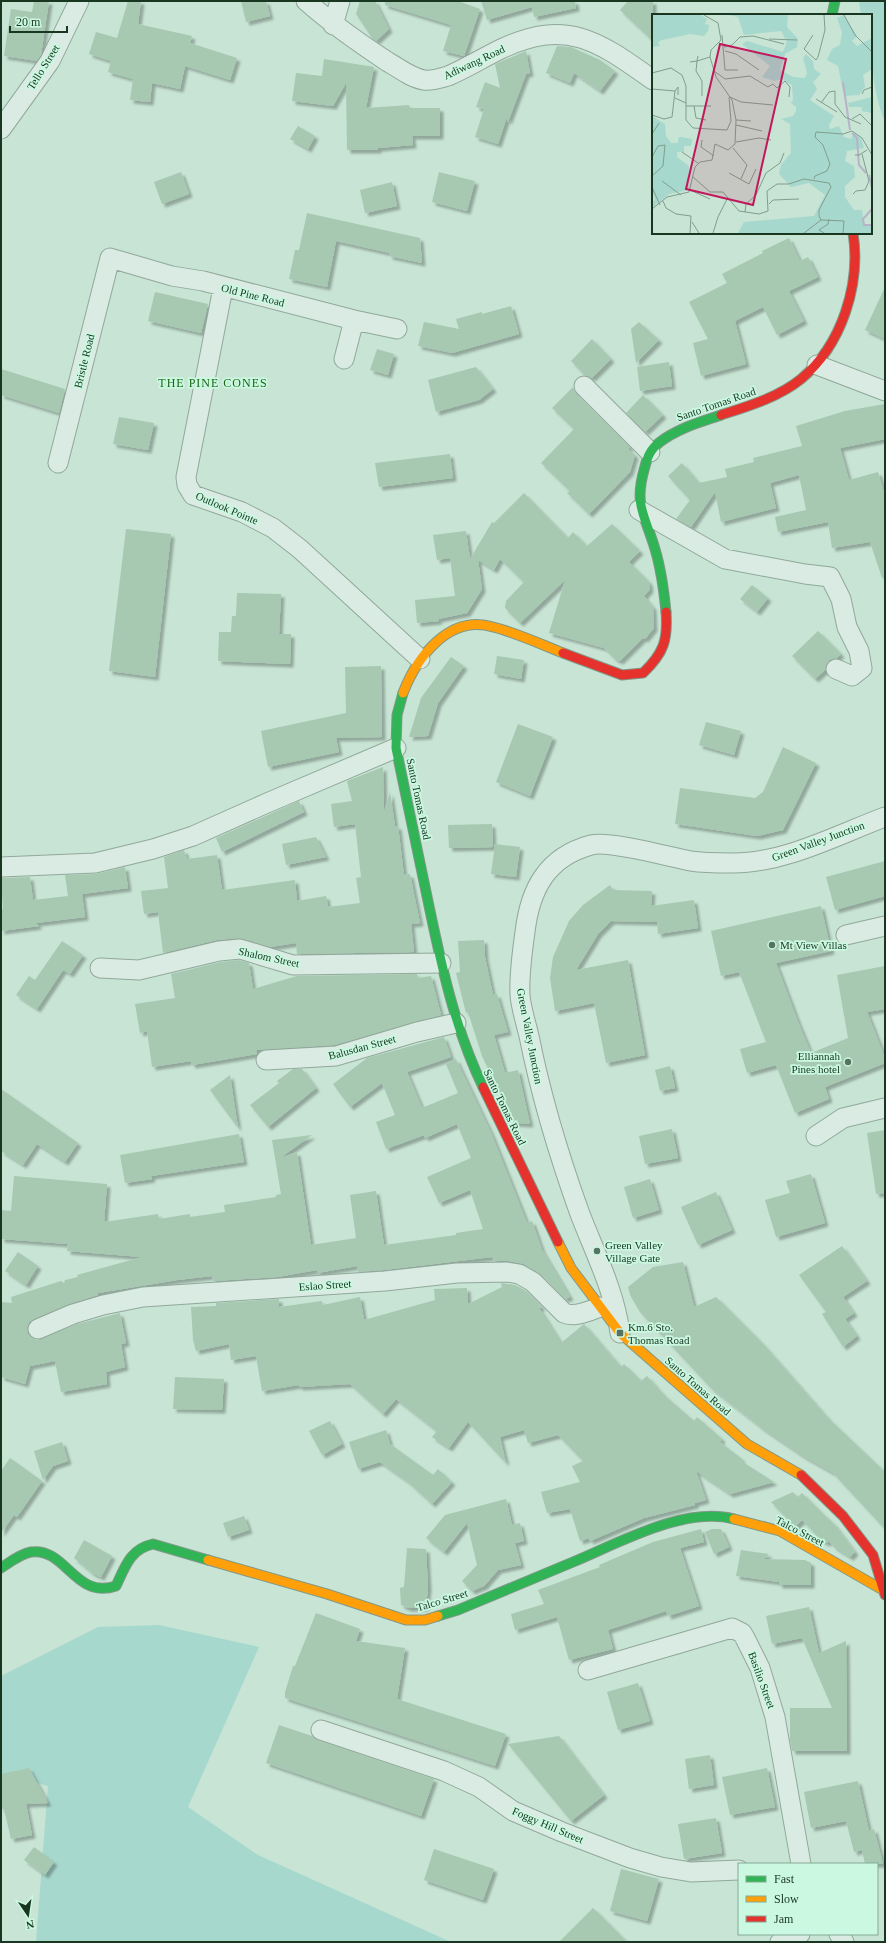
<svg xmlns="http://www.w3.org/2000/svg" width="886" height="1943" font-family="Georgia,serif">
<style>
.green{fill:#a7d8cd}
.building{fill:#a7c8b1;filter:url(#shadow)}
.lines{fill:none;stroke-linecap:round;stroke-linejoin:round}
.street-casing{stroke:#91a89a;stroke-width:21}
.fast-casing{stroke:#819889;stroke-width:11}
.slow-casing{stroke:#819889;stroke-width:11}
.jam-casing{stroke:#819889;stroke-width:11}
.street{stroke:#d9ebe2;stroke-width:19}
.fast{stroke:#30b455;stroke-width:9}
.slow{stroke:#ff9f0a;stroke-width:9}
.jam{stroke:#e5322d;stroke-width:9}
.poi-dot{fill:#567360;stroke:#caf8e0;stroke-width:1.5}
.labels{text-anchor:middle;stroke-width:3.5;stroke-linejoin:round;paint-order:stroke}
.street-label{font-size:11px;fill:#193621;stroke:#caf8e0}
.poi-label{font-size:11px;fill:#193621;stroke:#caf8e0;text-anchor:start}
.neighbourhood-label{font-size:12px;letter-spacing:1px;fill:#186616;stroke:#caf8e0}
.inset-river{fill:none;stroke:#b6b4c7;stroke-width:2}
.inset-road{fill:none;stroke:#819e8c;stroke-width:1}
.view{fill:#c2185b;fill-opacity:0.15;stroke:#c2185b;stroke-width:2}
.inset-edge{fill:none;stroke:#193621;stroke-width:2}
</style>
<defs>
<filter id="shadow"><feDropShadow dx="3.5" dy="3.5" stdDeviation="1" flood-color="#0004"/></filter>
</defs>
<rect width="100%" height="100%" fill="#c7e4d4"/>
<!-- green -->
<path class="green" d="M859,1H885V122C871,88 871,51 871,15H861Z
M159,1625L259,1647L188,1807L258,1855L451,1942H36L48,1786L1,1773V1676L98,1627Z"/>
<!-- building -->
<path class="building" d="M34,1H49L41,55L37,61L4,56L11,9L32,12Z
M128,1H141L138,24L192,36L190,43L237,58L230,80L185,66L180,89L152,83L150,102L130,100L133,79L108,72L111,61L89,54L96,32L117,38Z
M241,1H266L270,16L246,22Z
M360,1H375L389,29L376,41L372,38L356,14Z
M385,1H458L480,9L464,56L443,51L451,25L385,5Z
M481,1H575L576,8L534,17L532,7L487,20Z
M628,1H653V41L620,10Z
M557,46L571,47L600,60L615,71L600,91L574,73L570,83L546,73Z
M526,51L530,73L526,74L508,122L507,117L498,144L475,137L484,109L476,107L485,82L500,88L495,64Z
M324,59L374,67L366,108L409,105L410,108H440V136H412L413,145L378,148V150H347L346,83L333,106L292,101L296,73L322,76Z
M298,126L315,136L308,149L290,139Z
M181,172L189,194L162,204L154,182Z
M439,172L475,181L467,211L432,202Z
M392,182L397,206L365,213L360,190Z
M307,213L420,238L422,263L389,256L390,253L336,241L327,287L289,279L295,250H299Z
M789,238L800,261L808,257L818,277L789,291L804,321L777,335L763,307L735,321L746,364L701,376L693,343L708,339L689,302L727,283L722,274L763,253L762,251Z
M885,287V339L865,330Z
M155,292L208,304L201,333L148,321Z
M511,306L519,334L452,353L418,346L424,322L459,329L456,319L482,312V314Z
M639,322L659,340L636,363L631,329Z
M592,339L611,359L592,378L585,375L571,361Z
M377,349L394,354L388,375L370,370Z
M669,362L672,386L640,391L637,367Z
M476,367L493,389L479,400L436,412L428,380Z
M1,369L65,389L59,413L1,395Z
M573,387L576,394L630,447L628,449L635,455L630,472L589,514L567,493L570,491L541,463L574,429L552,408Z
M643,395L663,415L645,432L626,413Z
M885,404V439L840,448L849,480L878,472L885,496V577L882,578L870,542L832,548L828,522L778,532L775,517L806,510L799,475L770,483L776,508L721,522L715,492L691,527L676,519L690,500L668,476L682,463L699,483L727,477L725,469L754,462L753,458L802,446L796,426L845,411Z
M119,417L154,423L148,450L113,444Z
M450,454L453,478L379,487L375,463Z
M524,493L568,538L573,532L587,546L612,524L640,551L629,562L649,582L650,589L644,596L653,607L654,628L645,639L643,638L620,661L615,659L604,648L549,633L565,580L520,623L505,608L506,601L524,582L500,559L494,570L478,560L482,589L467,613L438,619L439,621L417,623L415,600L455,596L450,558L437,560L433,535L466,531L470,559L492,522L494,523Z
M126,529L171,534L155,677L109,671Z
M752,585L768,598L757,612L740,599Z
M237,593L281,594L279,634H291L290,664L218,661L219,632H231L232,616H236Z
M818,631L841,654L837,658L829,660L825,670L815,679L792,656Z
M497,656L524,660L521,679L494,674Z
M451,657L464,666L438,703L428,736L409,737L421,698Z
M381,666L382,737L336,738L339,752L268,767L261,731L346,713L345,667Z
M706,722L741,731L734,755L699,745Z
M518,724L553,737L530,796L496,782Z
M783,747L816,763L783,830L757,836L675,824L680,788L755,798L763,792Z
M383,767L384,812L390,792L395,826H398L404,875L410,874L420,923L411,924L414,952L297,954L296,943L270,947L239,938L217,940L163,953L158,912L144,914L141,891L168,888L164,857L184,850L187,859L217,855L222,890L295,880L297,901L326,896L328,907L360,903L356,878L361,877L355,824L334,827L331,804L352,801L347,781Z
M299,801L304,812L222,852L216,838Z
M492,824L493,847L449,848L448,825Z
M316,837L326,857L286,865L282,844Z
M495,844L520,847L516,877L491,874Z
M885,861V896L835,910L826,877Z
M125,867L128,888L82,894L85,917L36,923L39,926L1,931V909H3L1,878L30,877L33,900L68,896L65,875L96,874Z
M610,885L613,890L652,891L651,906L694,900L698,928L658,934L657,922L611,921L598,934L576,970L628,960L645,1055L606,1063L594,1003L555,1011L550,978L553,957L569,921L583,905Z
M821,906L831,951L776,963L798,1022L811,1053L848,1038L837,975L885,966V1009L867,1012L885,1058V1063L825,1087L829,1099L795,1113L776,1065L747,1073L740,1049L766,1042L739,972L721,976L711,931Z
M484,940L485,957L493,995L497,994L508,1032L494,1035L505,1073L518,1070L530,1124L514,1123L482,1056L468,1012L466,1013L456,973L460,972L458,941Z
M62,941L83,955L70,974L63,970L37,1009L16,995L29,976L35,980Z
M239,960L249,963L253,989L297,976L417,974L418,978L431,976L441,1015L334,1045L256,1050L257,1054L222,1060L192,1065L191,1061L152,1067L147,1031L140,1033L135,1004L175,998L171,974L221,962Z
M444,1037L451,1057L407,1072L422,1108L458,1093L446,1064L456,1059L492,1135L527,1223L532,1221L542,1250L570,1297L565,1299L541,1274L524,1264L509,1261H494L492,1257L384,1270L358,1272L357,1266L317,1273V1270L277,1277L213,1281L212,1276L177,1280L98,1293V1295L69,1304L34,1319L29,1323L27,1328L28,1334L32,1338L37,1340L77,1324L120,1313L126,1343L121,1344L125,1367L106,1372L107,1384L61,1392L55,1361L30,1366L25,1384L1,1377V1302L12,1303L11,1297L61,1281L64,1283L65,1280L78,1277L77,1275L142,1257L67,1251L68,1244L1,1239V1210L11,1211L14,1176L107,1184L104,1222L158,1214L159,1219L190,1214V1217L225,1212L224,1205L276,1197V1195L281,1194L272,1140L312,1135L280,1158L297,1152L311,1245L356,1238L350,1195L376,1191L384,1245L456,1235V1233L483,1229L470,1190L439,1203L427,1177L471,1158L457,1124L425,1138L424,1135L386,1149L376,1122L395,1115L382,1083L350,1107L333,1084L367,1058Z
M670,1066L675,1088L660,1091L655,1070Z
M293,1069H302L316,1088L268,1127L250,1105L279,1083L277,1081Z
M230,1075L238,1128L210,1090Z
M1,1089L78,1143L65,1162L37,1144L23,1165L1,1151Z
M672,1129L678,1158L645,1164L639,1136Z
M885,1130V1193L876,1194L867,1133Z
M239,1134L244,1162L151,1176L152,1179L125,1183L120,1155Z
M811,1174L825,1223L776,1237L765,1200L790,1193L786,1181Z
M650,1179L659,1210L633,1218L624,1187Z
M716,1192L732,1230L698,1245L681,1207Z
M842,1246L867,1281L843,1297L854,1313L845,1319L857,1336L843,1347L822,1314L826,1312L799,1275Z
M18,1252L38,1266L26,1285L5,1271Z
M683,1262L694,1307L716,1297L764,1345L828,1418L885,1472V1529L833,1473L803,1456L763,1429L712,1389L640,1312L630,1295L628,1287L653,1267Z
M501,1283L515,1285L526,1291L542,1307L539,1308L561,1343L584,1324L621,1367L624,1364L641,1381L647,1376L664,1395L694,1421L697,1417L722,1439L720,1442L742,1459L741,1461L774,1482L730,1494L696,1471L706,1500L695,1503V1505L644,1518L590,1541L589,1538L580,1541L570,1509L547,1513L541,1492L580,1482L572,1466L583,1461L558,1435L528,1443L524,1430L500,1437L506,1463L468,1422L449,1448L432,1437L437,1431L396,1399L383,1414L350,1384L299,1387V1385L262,1391L256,1356L231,1360L229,1344L196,1351L193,1340L191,1307L216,1306V1303L279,1299V1307L322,1301L323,1305L360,1297L364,1320L435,1300L434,1289L467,1288L468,1304L502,1287Z
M175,1377L224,1379L222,1410L173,1409Z
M330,1421L342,1444L322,1455L309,1431Z
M386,1430L390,1444L433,1475L438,1469L452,1482L432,1504L407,1481L380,1462L358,1469L349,1442Z
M62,1442L68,1461L53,1466L43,1480L34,1451Z
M10,1458L42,1481L17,1517L14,1515L1,1533V1471Z
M793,1492L798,1497L802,1493L820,1511L834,1524L855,1552L850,1557L834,1547L829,1541L827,1543L822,1541L802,1520L796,1526L793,1524L771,1502Z
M506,1499L512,1525L520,1523L524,1541L515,1543L521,1565L498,1570L484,1586L472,1591L462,1581L477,1565L467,1523L444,1552L426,1538L445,1515Z
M244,1516L249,1530L228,1537L223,1523Z
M701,1529L704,1542L680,1548L699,1606L668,1616L666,1611L608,1630L613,1649L569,1660L557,1617L515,1630L511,1614L544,1604L538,1590L600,1567L599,1565L653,1542Z
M712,1529H721L729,1547L714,1554L705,1532Z
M84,1540L112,1556L101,1577L92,1573L74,1558Z
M407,1548L426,1549L428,1587L426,1606L423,1608H408L401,1605L400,1588L404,1587Z
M741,1550L769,1554L764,1559L805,1560L811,1563V1585H779V1582L736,1576Z
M809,1607L819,1653L846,1641L847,1751H792L790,1739V1708H832L802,1638L772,1644L766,1616Z
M316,1613L360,1629L356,1641L405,1648L397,1699L506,1734L495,1766L285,1698V1692L293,1666H295Z
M638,1683L650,1721L618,1730L607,1692Z
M279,1725L312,1736L318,1740L434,1779L421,1816L266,1763Z
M559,1736L604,1795L571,1821L508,1744Z
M710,1755L714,1785L689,1789L685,1759Z
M29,1768L48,1803L26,1804L32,1835L11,1839L4,1809H1V1774Z
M767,1768L775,1807L730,1815L722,1777Z
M858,1781L869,1831L874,1829L883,1864H865L862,1850L854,1852L846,1821L811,1828L804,1792Z
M716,1818L722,1853L684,1859L678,1824Z
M34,1847L54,1862L45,1875L24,1860Z
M434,1849L494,1869L483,1900L424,1880Z
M621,1869L659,1879L647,1921L610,1911Z
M593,1908L627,1942H559Z"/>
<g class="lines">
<defs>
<path id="street" d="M306,1C332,24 359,43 388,62C399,68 411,78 424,80C433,81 441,78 448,76C467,68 484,57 503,48C569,18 599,42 653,80
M333,25L340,1
M1,129L50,61L79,1
M223,288L186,477L187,485L193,495L242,512L273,528L300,549L420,659
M344,359L354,320
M817,365L885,391
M584,386L650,452
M58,463L110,258L172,276L203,281L354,320L397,329
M639,510L725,559L805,574L830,577L841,599L847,627L859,651L862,668L852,676L836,669
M1,867L95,863L153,849L193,836L267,803L396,748
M846,935L885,926
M100,968L139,970L219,951L240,949L293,965L441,963
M266,1060L336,1056L417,1032L456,1023
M816,1136L843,1118L885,1108
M38,1329L73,1314L103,1305L143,1297L385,1281L457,1273L507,1272L519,1274L533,1282L564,1313C575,1318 589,1311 600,1307
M620,1333C615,1292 595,1253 580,1214C559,1156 541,1096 529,1036C526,1023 521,1008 520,995C519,974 522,953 525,932C530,889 547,857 591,845C609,840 669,857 691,861C704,863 719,863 733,863C785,863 837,835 885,817
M588,1670L732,1628L742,1633L745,1638L760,1668L775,1717L801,1864
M321,1730L444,1771L479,1787L513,1811L562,1832L630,1858L661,1867L691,1872L739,1870
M839,1934L844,1942
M780,1942L800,1934"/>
<path id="fast" d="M832,15L835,1
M666,612C664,591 661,569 655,549C645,515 634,506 644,470C647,458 650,449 660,442C678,428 701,422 721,415
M403,693L397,715L396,748C407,801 418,853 429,906C442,968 455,1029 483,1087
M1,1568C10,1562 20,1554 31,1552C66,1547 75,1600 116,1586C125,1567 130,1549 153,1544L208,1560
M438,1616L458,1610C496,1594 534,1578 573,1562C619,1543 684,1506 734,1519"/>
<path id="slow" d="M403,693C417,657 449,614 493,627C517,633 540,644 563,653
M558,1242L571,1268L620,1333L747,1444L801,1475
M734,1519L780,1531L883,1590
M208,1560L327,1594L406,1620H425L438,1616"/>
<path id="jam" d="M721,415C749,406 779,397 801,379C842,345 861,284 853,233
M563,653L622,675L643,673C664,653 668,640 666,612
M483,1087L558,1242
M801,1475L843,1516L873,1555L885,1595"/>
</defs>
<!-- street casing -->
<use href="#street" class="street-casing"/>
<!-- fast casing -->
<use href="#fast" class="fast-casing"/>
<!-- slow casing -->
<use href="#slow" class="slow-casing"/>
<!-- jam casing -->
<use href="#jam" class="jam-casing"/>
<!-- street -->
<use href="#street" class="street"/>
<!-- fast -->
<use href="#fast" class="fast"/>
<!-- slow -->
<use href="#slow" class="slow"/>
<!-- jam -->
<use href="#jam" class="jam"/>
</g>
<!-- markers -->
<g class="poi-dot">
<circle cx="772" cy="945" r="4"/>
<circle cx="848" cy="1062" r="4"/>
<circle cx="597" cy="1251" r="4"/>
<rect x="616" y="1329" width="8" height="8" rx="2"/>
</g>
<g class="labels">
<!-- street labels -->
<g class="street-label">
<text transform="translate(474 62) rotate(-25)" y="4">Adiwang Road</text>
<text transform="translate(43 67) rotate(-58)" y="4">Tello Street</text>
<text transform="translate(253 295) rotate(14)" y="4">Old Pine Road</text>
<text transform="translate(84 361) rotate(-76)" y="4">Bristle Road</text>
<text transform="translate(716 404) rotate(-19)" y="4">Santo Tomas Road</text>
<text transform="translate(227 508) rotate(23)" y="4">Outlook Pointe</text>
<text transform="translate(419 799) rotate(78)" y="4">Santo Tomas Road</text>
<text transform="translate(818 841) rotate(-20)" y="4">Green Valley Junction</text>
<text transform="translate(269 957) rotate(12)" y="4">Shalom Street</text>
<text transform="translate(530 1036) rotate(79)" y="4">Green Valley Junction</text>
<text transform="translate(362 1047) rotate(-15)" y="4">Balusdan Street</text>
<text transform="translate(505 1107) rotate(64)" y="4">Santo Tomas Road</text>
<text transform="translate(325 1285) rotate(-4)" y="4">Eslao Street</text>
<text transform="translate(698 1386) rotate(41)" y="4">Santo Tomas Road</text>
<text transform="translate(800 1531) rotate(27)" y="4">Talco Street</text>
<text transform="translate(442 1600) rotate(-17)" y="4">Talco Street</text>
<text transform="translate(762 1680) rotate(70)" y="4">Basilio Street</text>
<text transform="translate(548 1825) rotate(23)" y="4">Foggy Hill Street</text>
</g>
<!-- poi labels -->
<g class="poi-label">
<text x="780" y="949">Mt View Villas</text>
<text x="840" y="1060" text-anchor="end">Elliannah<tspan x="840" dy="13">Pines hotel</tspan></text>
<text x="605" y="1249">Green Valley<tspan x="605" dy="13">Village Gate</tspan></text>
<text x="628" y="1331">Km.6 Sto.<tspan x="628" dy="13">Thomas Road</tspan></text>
</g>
<!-- neighbourhood labels -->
<g class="neighbourhood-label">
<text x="213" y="387">THE PINE CONES</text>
</g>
</g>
<!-- overview -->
<g transform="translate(652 14)">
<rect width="220" height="220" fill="#c7e4d4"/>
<path d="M0,1H49L55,5L53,10L57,11L56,17L52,22L38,20L10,26L6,28L8,32L0,33ZM77,1H136L135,13L146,25L145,33L133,40L128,56L141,63L153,64L155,59L151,44L154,40L161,47L162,55L169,60L161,68L165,75L158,86L182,102L177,111L178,115L187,112L192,123L199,125L202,119L209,124L212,134L195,137L193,147L202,152L203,163L193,172V183L202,196H210L212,211H220V219H86L92,208L162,202L173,181L157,169L139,173L127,160L129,151L139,139L138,110L129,105L141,102L144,97V93L139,89L141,86L140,71L130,65L122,67L110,63L118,52L90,30L95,27L131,38L135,28L129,17L92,21L86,3ZM192,1L205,22L200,27L205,32L220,24V55L211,61L213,73L207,81L192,82L186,52L175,46L180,35L188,31L190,18L185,4ZM220,83V99L210,97V93H197L196,89ZM0,102L13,110L14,122L19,129H26V124L29,123L40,125L39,132H32V138H25V143L37,152L36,176L17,180L0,194V188L3,186L0,177Z" fill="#a7d8cd"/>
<path class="inset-river" d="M191,68L198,116M200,119L205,124L207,151L214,159M217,161L220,174M220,195L211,205L212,211H220"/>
<path class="inset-road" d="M192,1L203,21L220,38M70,21L73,56H86M117,25L145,26M72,33L80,31L88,23L101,22L132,30M152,35L164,46L166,43L173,16L172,1M152,35L161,21M73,37L84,40L107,56M38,48L45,47L46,42M62,57L73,65L98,62L116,73L121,70L125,74L133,67L138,73L137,83M0,59L19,54L30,61L34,72V106L41,114L75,116L79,107L77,83M0,75L23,77M23,77L26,73V81M210,80L212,76L220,73M50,82V67L44,57L45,47L58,43M78,83L89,88L121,91M23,84L34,89M164,85L185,98M169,89L177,78L183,77V90L193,103L209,110M34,92H59M42,92L44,104L54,106M0,101L12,105L20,103L23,77M200,105L208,100L220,112M84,106L99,107M84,111L110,117M0,120L7,109M50,126L49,133L62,142M84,128L107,124L119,126M81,134L95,151L89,165M30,138L46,149M203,141H207L215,136M0,143L6,132L13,131L11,152L0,162M77,159L97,170L104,155M41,163L58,178H71L87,197L107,200L116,197L115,177L125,170H137L152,165L177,169L179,173L167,196V202L169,206L192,207L191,219M162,165L163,162L175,157L178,150L171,131L163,123L164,118L191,120L200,117L210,124L220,141M10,167L29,181M0,173L8,191M38,176L58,185M201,180L204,177L213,176L217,167L210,140M11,187L14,194L24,200L39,202L38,219M117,190L121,186L147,185M0,195L15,183L37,178L43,153L48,148L60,146L63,130L76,136L83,130L84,106L80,86L64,63L58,43L59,36L69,26L66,9L52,1M93,198L94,190L104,181L114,159L128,149L132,139M40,208L47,219M61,219L66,203L76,183M152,219L169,206M172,219L167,216L176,210L177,205"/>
<path class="view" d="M68,30L134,45L101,191L34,175Z"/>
<rect width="220" height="220" class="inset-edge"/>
</g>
<!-- border -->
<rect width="886" height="1943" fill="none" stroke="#193621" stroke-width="4"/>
<!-- legend -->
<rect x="738" y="1863" width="140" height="72" fill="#caf8e0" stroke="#83aa94"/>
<rect x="746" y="1876" width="20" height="6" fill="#30b455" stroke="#83aa94"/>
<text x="774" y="1883" font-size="12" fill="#193621">Fast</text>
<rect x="746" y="1896" width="20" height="6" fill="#ff9f0a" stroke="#83aa94"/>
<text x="774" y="1903" font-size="12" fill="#193621">Slow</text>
<rect x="746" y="1916" width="20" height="6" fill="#e5322d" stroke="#83aa94"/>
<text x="774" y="1923" font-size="12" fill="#193621">Jam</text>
<!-- north arrow -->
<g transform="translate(28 1915) rotate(167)" stroke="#caf8e0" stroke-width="3" paint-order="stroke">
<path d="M0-3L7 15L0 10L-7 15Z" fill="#193621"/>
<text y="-6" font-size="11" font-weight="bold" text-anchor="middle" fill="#193621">N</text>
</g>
<!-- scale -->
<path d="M10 26v6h57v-6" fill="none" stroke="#193621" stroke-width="2"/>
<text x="16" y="26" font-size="12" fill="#193621" stroke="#caf8e0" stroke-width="3" paint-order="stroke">20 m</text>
</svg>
